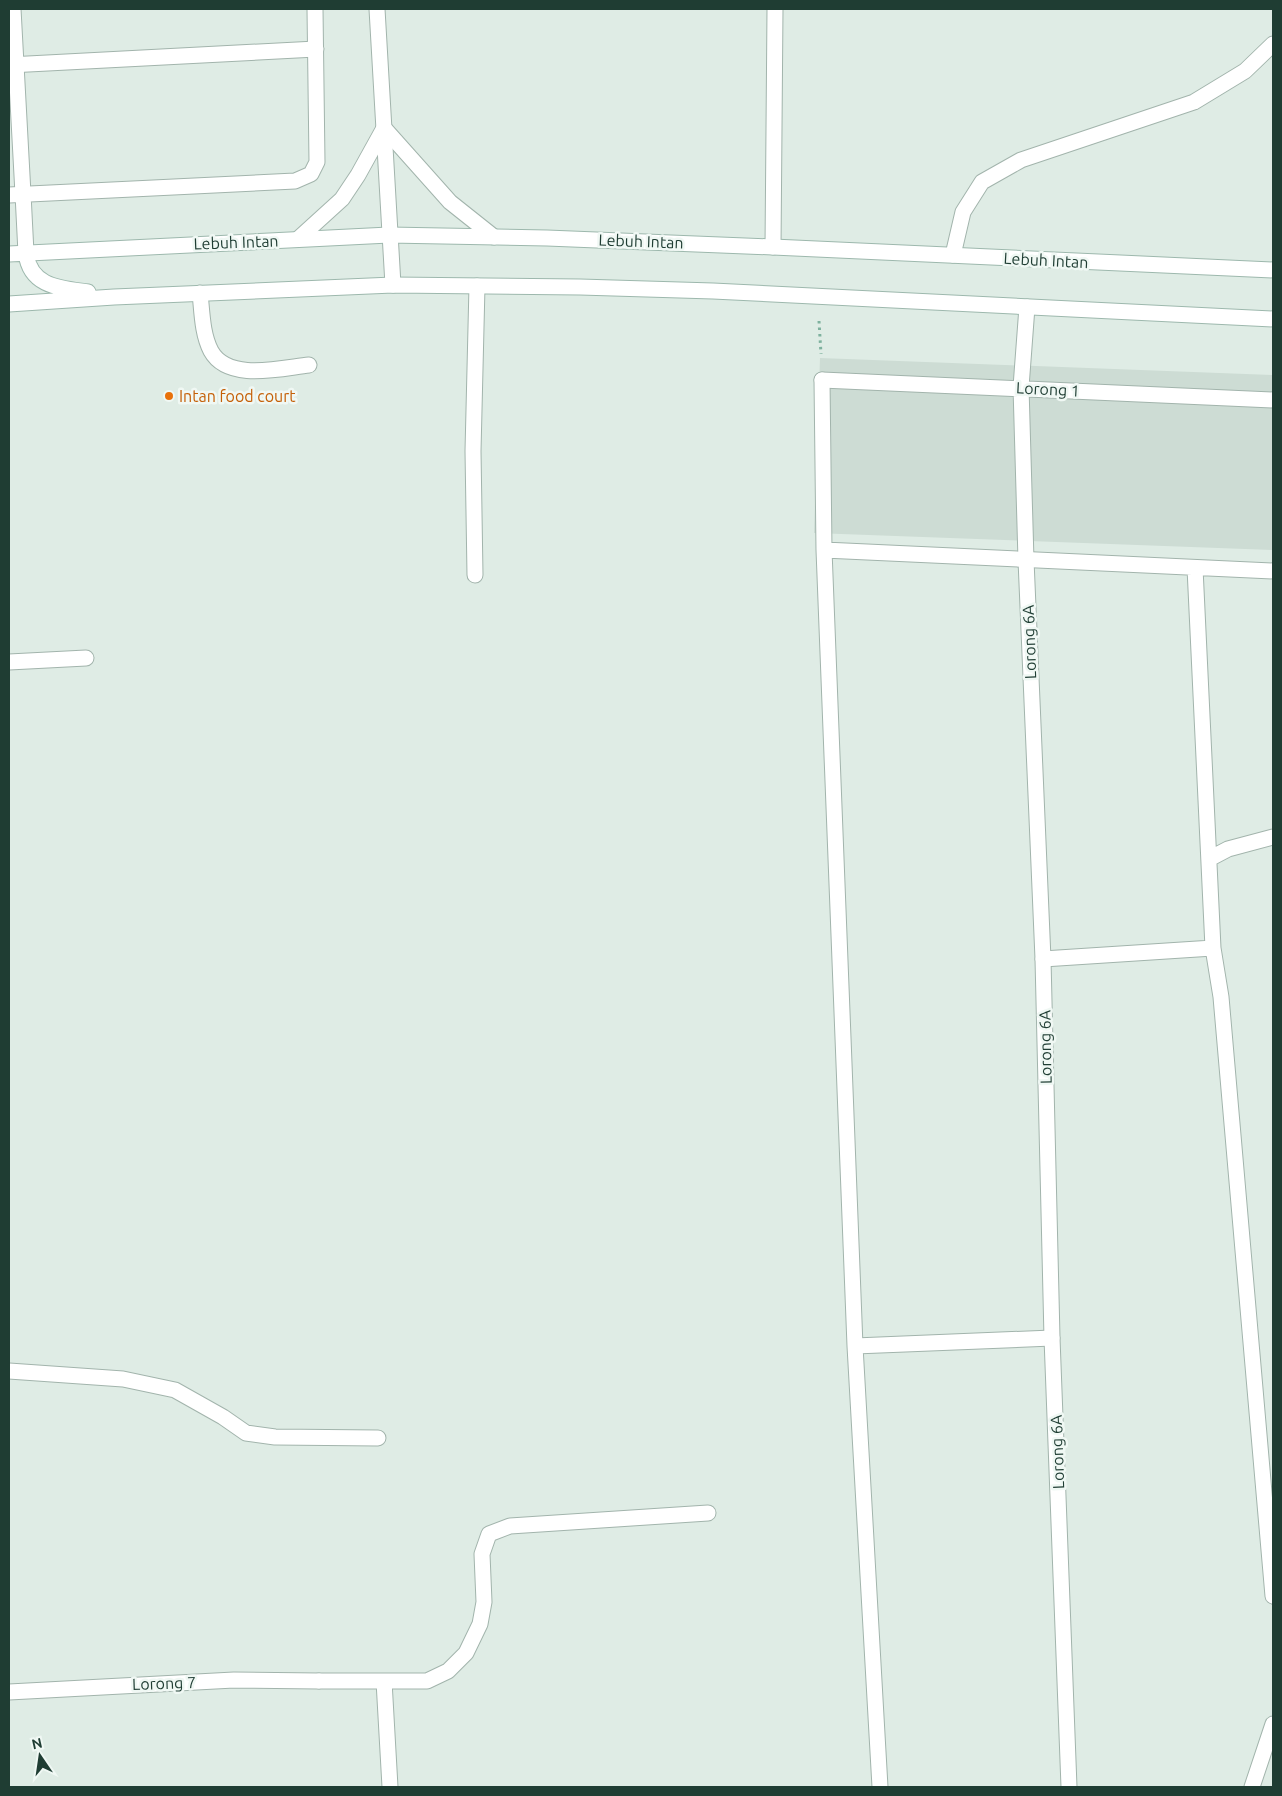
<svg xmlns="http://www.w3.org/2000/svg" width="1282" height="1796" font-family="Ubuntu,sans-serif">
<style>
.built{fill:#cddcd4}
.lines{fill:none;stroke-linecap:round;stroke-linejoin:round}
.service-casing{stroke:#a2b4ac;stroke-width:17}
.minor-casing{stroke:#a2b4ac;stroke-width:17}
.tertiary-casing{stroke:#a2b4ac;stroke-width:17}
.secondary-casing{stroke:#9db8ad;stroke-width:17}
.path{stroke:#7eb19e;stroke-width:3;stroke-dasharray:2.5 4;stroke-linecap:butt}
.service{stroke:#fff;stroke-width:15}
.minor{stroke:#fff;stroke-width:15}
.tertiary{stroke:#fff;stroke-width:15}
.secondary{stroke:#fff;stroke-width:15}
.food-dot{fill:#e8710a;stroke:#f0f8f4;stroke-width:2}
.labels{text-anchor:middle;stroke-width:5;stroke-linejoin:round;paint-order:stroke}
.street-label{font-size:16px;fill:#1f3d33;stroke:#f0f8f4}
.food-label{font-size:16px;fill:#c56008;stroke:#f0f8f4;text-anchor:start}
</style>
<rect width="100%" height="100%" fill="#dfece5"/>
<!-- built -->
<path class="built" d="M820,358L1273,375V550L814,533Z"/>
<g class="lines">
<defs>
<path id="service" d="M13,9L23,194
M9,65L316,49
M773,247L775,9
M200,293C202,311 202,334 211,351C228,382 281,368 309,365
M822,380L824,550L855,1346L880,1787
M824,550L1273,571
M1195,568L1213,948L1221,997L1273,1596
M475,575L473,451L477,286
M1209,859L1228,849L1273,837
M1043,959L1213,948
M855,1346L1052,1338
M9,1371L123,1379L175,1390L223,1417L246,1433L275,1437L378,1438
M319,1681H427L448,1671L466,1653L480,1624L484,1602L482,1554L489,1534L510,1526L708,1513
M384,1681L390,1787
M1252,1787L1273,1724"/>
<path id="minor" d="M23,194L26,253
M9,195L295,181L311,174L317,162L315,9
M298,239L342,199L358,175L384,128L450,202L494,237
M953,255L963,212L982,182L1021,160L1194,102L1245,71L1273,44
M1027,307L1021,387L1026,560L1043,959L1052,1338L1069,1787
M822,380L1273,400
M9,662L86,658
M9,1692L234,1680L319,1681"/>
<path id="tertiary" d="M377,9L393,285"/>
<path id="secondary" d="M26,253C30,287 60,288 88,292
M9,254L389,235L547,238L773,247L1273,270
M9,304L114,297L393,285L580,287L713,291L1273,319"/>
</defs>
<!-- service casing -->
<use href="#service" class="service-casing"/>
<!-- minor casing -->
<use href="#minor" class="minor-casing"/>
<!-- tertiary casing -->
<use href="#tertiary" class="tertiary-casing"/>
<!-- secondary casing -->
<use href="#secondary" class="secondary-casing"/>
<!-- path -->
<path class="path" d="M819,321L821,354"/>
<!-- service -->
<use href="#service" class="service"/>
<!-- minor -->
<use href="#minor" class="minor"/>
<!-- tertiary -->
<use href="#tertiary" class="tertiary"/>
<!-- secondary -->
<use href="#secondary" class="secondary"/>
</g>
<!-- markers -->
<circle class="food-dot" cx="169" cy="396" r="5"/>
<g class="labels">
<!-- street labels -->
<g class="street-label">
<text transform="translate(641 241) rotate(2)" y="6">Lebuh Intan</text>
<text transform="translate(236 242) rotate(-2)" y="6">Lebuh Intan</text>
<text transform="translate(1046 260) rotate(3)" y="6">Lebuh Intan</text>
<text transform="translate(1048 389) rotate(3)" y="6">Lorong 1</text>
<text transform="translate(1029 642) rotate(-92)" y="6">Lorong 6A</text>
<text transform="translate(1045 1047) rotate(-91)" y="6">Lorong 6A</text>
<text transform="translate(1057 1452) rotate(-92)" y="6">Lorong 6A</text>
<text transform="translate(164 1683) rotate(-2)" y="6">Lorong 7</text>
</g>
<!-- food labels -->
<g class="food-label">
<text x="179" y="402">Intan food court</text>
</g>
</g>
<!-- border -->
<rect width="1282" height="1796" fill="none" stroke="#1f3d33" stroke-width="20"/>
<!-- north arrow -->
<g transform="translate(40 1756) rotate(347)" stroke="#f0f8f4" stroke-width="4" paint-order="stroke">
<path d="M0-4L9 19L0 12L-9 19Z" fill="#1f3d33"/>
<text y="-8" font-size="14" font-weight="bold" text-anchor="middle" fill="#1f3d33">N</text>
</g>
</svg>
